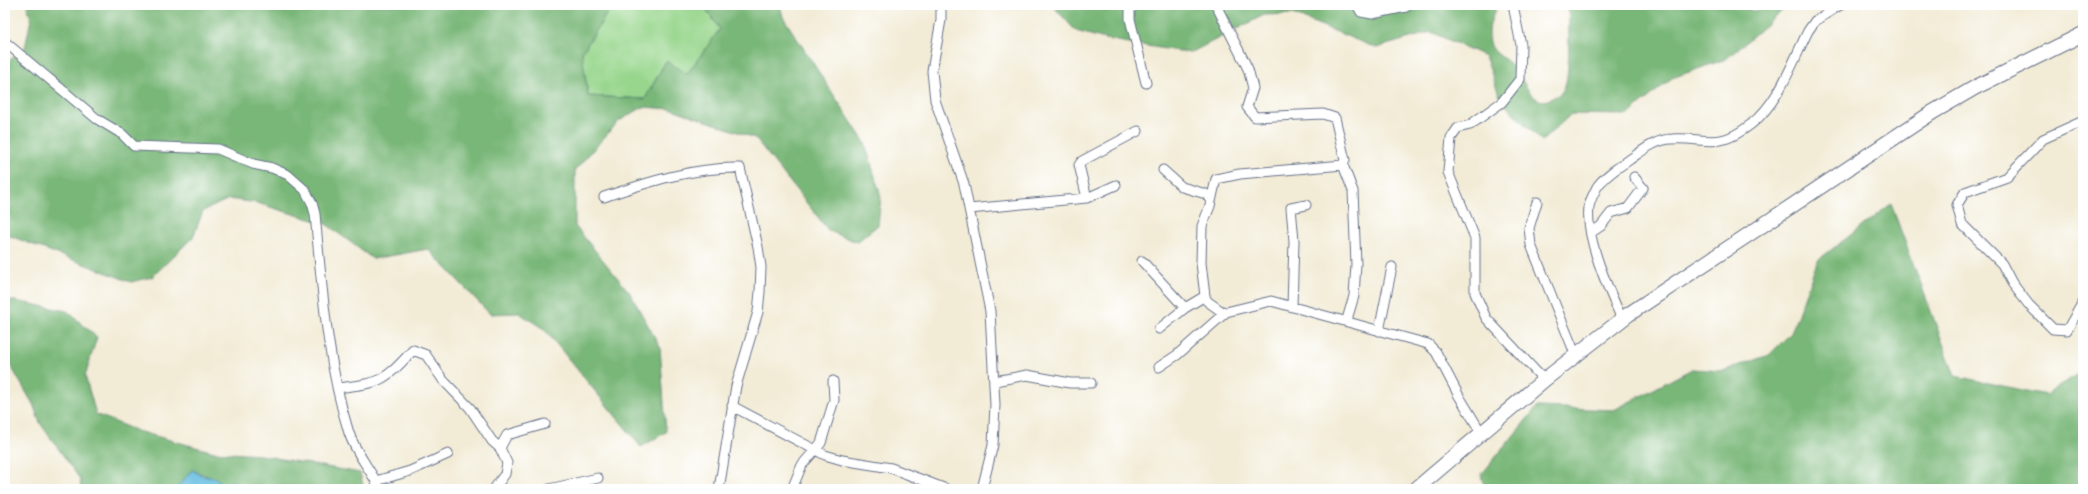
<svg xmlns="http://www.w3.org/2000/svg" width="2088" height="494" font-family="'Balsamiq Sans',sans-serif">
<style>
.green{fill:#97d68c;stroke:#598275}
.forest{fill:#79b778;stroke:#4a736b}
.water{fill:#61bbdf;stroke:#3e759e}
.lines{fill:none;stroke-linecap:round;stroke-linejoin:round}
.minor-casing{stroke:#667188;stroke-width:11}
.primary-casing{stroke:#667188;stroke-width:16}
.minor{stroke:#fff;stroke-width:9}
.primary{stroke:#fff;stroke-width:14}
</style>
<rect width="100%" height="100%" fill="#fff"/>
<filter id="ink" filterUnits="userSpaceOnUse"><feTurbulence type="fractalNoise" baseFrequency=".025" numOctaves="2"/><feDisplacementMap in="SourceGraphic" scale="8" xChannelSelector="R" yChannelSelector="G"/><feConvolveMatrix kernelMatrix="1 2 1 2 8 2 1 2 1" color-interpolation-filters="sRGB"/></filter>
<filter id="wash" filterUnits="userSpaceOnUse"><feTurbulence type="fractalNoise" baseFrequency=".012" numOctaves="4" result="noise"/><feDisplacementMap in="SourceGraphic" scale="16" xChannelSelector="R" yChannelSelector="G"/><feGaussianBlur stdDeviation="0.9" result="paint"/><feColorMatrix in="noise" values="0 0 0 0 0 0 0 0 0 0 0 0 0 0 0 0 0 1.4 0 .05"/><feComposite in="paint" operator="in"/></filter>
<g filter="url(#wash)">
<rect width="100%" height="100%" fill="#f2ebd5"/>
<!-- green -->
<path class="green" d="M612,5H703L720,29L687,74L666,61L645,99L588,96L582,53Z"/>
<!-- forest -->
<path class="forest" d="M27,5H612L582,53L588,96L645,99L666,61L687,74L720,29L703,5H780L783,17L865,143L881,197L878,225L857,242L829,231L755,138L672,109L643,107L619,121L575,170V226L630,293L660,347L666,432L641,447L544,329L519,313L490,314L428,249L373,259L326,224L257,203L229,199L203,211L193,237L152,277L131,282L5,234V64L25,48L31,19Z
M1052,5H1499C1491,16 1487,29 1490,42C1492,55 1511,60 1517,71C1524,82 1534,108 1550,99C1556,96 1562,94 1564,88C1571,73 1568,24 1569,5H1737L1753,11L1774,5H1789L1726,59L1672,78L1628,115L1571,114L1542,141L1502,102L1485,56L1431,32L1376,48L1293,14L1264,15L1190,53L1105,39L1076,31Z
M1891,204L1955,376L2046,395L2083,371V489H1485L1481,475L1537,407L1614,410L1692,369L1723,371L1769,355L1791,333L1818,260Z
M5,299L67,311L97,337L85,376L96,414L137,431L214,452L260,455L360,473L364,489H241L234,481L221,485L207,476L192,470L176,489H81L80,479L40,423L33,404L5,356Z"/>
<!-- water -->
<path class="water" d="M192,470L203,476L216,478L221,485L234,481L241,489H176Z"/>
</g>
<g filter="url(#ink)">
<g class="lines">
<defs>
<path id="minor" d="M941,5V20L932,71L935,100L964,184L990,311L995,405L993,445L982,489
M1134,5L1130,9V19L1146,83
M1216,5L1248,69L1253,88L1247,107L1255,117L1323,114L1335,118L1345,160L1343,165L1353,191L1356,264L1354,296L1348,316V322
M1357,5L1361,12L1372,14L1406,7
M1513,5L1521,45L1520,79L1502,102L1470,125L1458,128L1451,138L1448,172L1475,238V293L1486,318L1544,380
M5,42L97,119L122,134L134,146L218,149L253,164L272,168L288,175L305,190L312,203L315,214C322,287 327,363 349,433C356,454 371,470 380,489
M2083,121L2043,139L2007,177L1965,192L1957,205L1962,224L2002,264L2012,283L2029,305L2053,329L2067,330L2083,302
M1343,165L1240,174L1216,179L1210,206L1202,226L1201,263L1205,296L1207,301L1221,311L1226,312L1271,301L1428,344L1436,352L1459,396L1482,434
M1163,170L1182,187L1206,194L1211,201
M604,197C648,182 694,167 740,168L758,247L761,267L760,292L758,312L736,386L719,489
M1087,198L1079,165L1082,161L1138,131
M1537,202L1529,228L1531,245L1576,356
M969,209L1087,198L1116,185
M1592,232L1601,226L1611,213L1628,208L1643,188L1634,177
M1142,261L1185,308
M1292,307L1294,241L1291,208L1306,205
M1622,319C1609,291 1585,238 1589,207C1590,200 1594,193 1597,187C1604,176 1619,167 1629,160C1642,151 1656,139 1672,139C1707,137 1716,151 1750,125C1779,103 1792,63 1808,31L1815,21L1840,5
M1159,329L1185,308L1205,296
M1379,331L1392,267
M1159,367L1177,355L1226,312
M995,381L1027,375L1070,383H1091
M338,388C380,383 384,382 413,350L426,355L443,380L470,408L492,441L500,448L507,463L505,474L494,489
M732,406L825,455L842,460L891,468L946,489
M500,448L507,435L545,424
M376,481L410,471L448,454
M549,489L598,478
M792,489L802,465L821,443L834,400L833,381"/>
<path id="primary" d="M1416,489L1544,380L1629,314L1933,112L1976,87L2083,34"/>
</defs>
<!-- minor casing -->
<use href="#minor" class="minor-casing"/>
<!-- primary casing -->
<use href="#primary" class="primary-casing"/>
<!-- minor -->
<use href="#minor" class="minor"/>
<!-- primary -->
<use href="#primary" class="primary"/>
</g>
</g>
<!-- margin -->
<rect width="2088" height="494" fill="none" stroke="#fff" stroke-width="20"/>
</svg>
